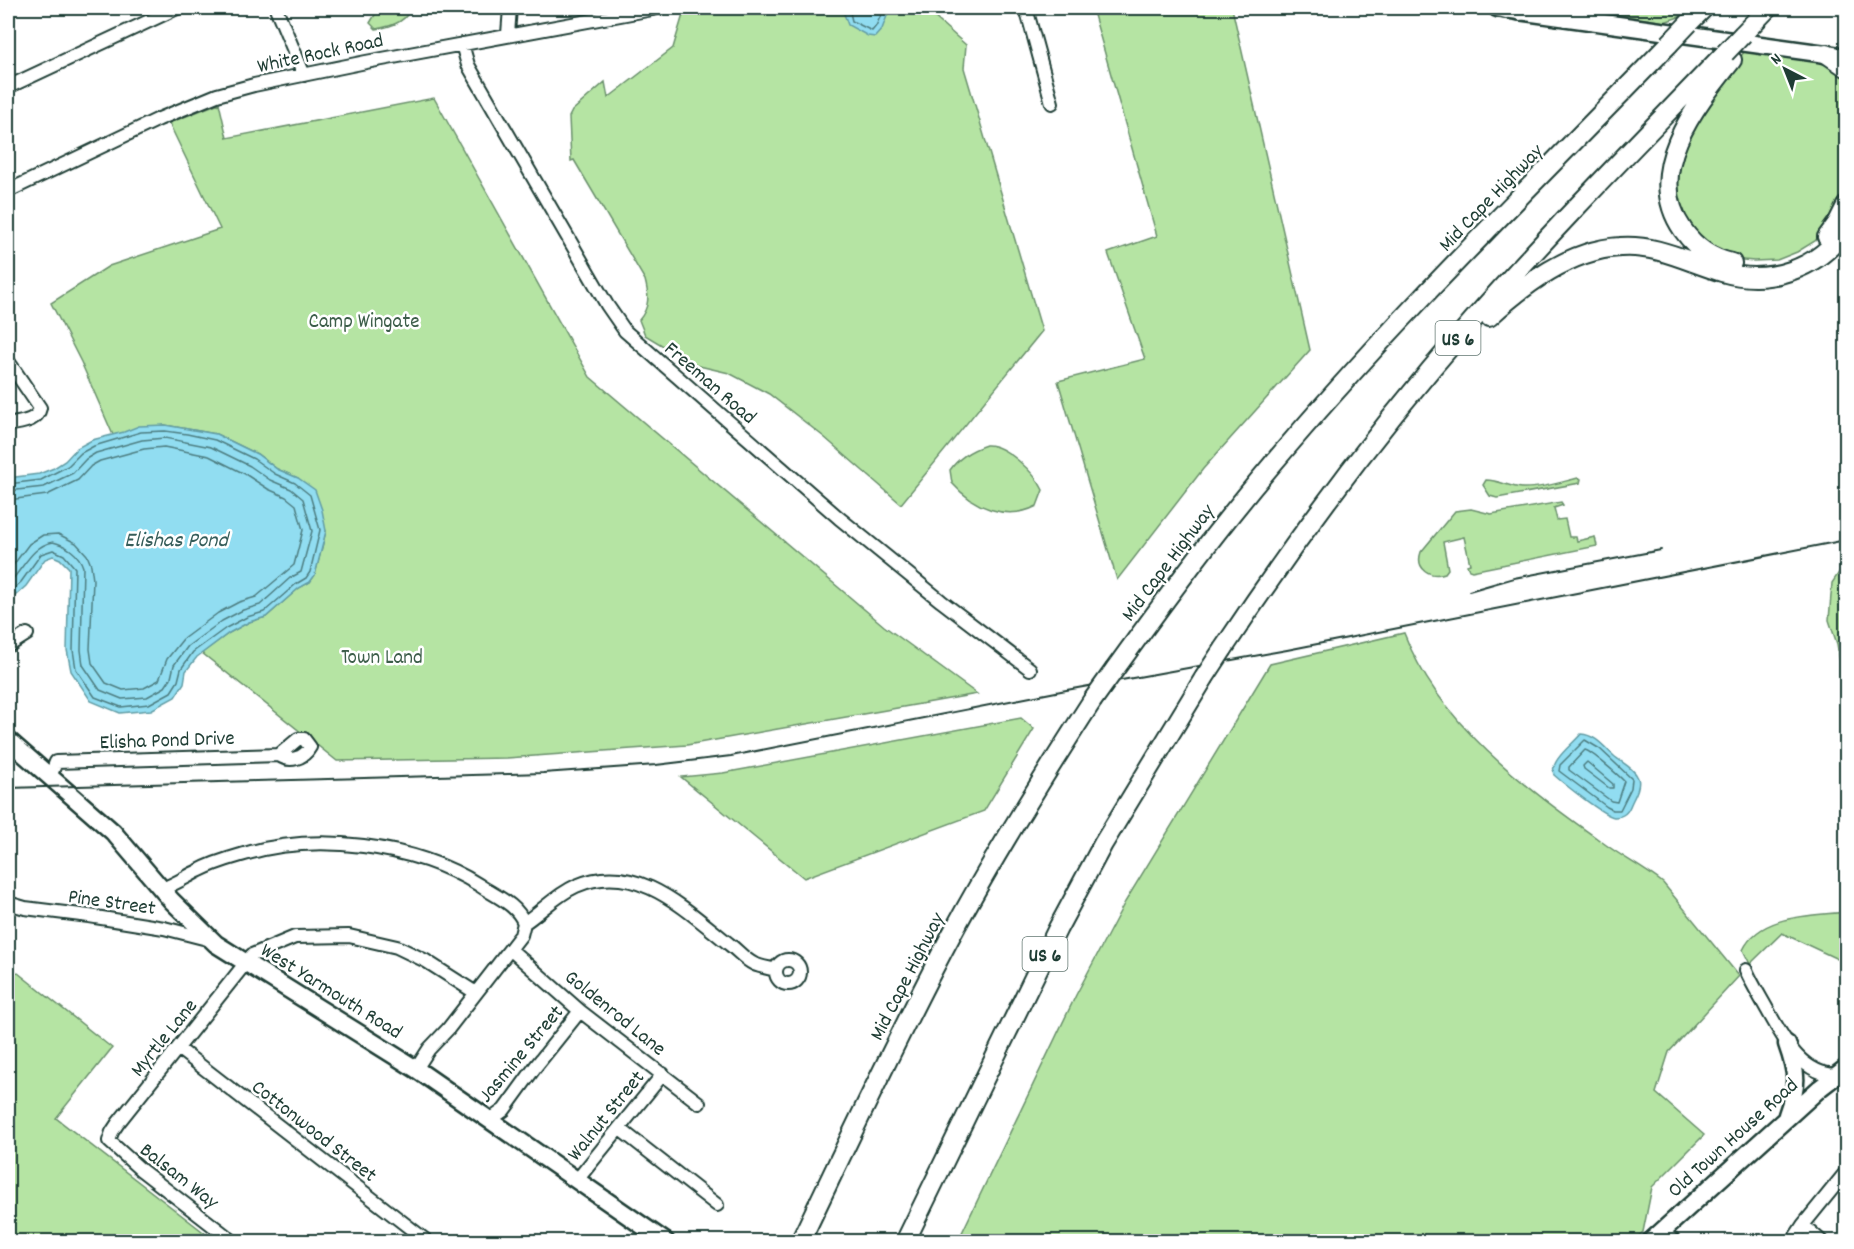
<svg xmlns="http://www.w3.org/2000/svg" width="1854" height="1249" font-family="Dekko,sans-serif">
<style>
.green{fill:#b5e4a3;stroke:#6a906c;stroke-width:1.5}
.water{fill:#91ddf1;stroke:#639da5;stroke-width:1.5}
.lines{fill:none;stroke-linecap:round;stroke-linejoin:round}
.shore{stroke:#4d7d80;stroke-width:1.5}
.minor-casing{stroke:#1f3d34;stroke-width:16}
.major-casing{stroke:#1f3d34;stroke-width:21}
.highway-casing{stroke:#1f3d34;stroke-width:22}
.minor{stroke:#fff;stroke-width:12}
.major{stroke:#fff;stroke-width:16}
.highway{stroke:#fff;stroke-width:18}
.rail{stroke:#1f3d34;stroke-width:2}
.highway-bridge-casing{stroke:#1f3d34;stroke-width:22;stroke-linecap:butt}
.highway-bridge{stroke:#fff;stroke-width:18}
.labels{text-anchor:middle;stroke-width:5;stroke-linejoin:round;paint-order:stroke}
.shield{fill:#fff;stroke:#627771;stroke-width:1.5}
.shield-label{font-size:20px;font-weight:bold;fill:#1f3d34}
.street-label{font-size:21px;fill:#1f3d34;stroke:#fff}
.park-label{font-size:21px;fill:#3d5e4a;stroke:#fff}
.water-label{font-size:22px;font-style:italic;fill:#365d5a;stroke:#fff}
</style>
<rect width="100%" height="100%" fill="#fff"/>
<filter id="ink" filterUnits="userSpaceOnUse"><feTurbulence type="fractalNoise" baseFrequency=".0167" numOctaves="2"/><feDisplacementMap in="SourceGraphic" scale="12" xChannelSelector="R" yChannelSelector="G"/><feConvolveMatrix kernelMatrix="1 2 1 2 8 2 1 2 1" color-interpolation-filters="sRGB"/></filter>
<g filter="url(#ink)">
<!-- green -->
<path class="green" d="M379,8H410C407,22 389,27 376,29L370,23Z
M685,8H924L966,45L964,68L1042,331L901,504L824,437L769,394L729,373L695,365L645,335L639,320C650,307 649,295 645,280L574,160L571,161L569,117L572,111L605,82L608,98L673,48Z
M1092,8H1232L1310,350L1203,469L1117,580L1058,381L1145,359L1108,253L1157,236Z
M1570,8H1687L1679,17L1664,22Z
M1744,52C1771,56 1826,58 1846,74V194L1833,221L1815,241L1797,252L1777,260L1754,261L1732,259L1711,249L1680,214L1674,172L1682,144L1709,99Z
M434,98L590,377L884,626L977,694L687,745L507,758L337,761L202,653L229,633L249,622L266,617L299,588L310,582L315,575L326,531L298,478L277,469L257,454L216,434L165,425L113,435L81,362L51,303L109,266L220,229L169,123L219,103L227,138Z
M986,445C1005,444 1035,473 1043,490L1037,506C1006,522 973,507 952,483L950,470C959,457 971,450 986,445Z
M1578,478L1581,479L1580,483L1497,498L1490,496L1483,485L1486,480C1499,480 1509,487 1522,488C1540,489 1561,482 1578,478Z
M1561,502L1563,505L1554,508L1557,520L1565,519L1569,537H1576L1577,541L1595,537L1597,546L1472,571L1469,570L1467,565L1470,564L1464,537L1443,542L1448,569L1445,573C1430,578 1415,569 1421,552L1455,511L1471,509L1491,514Z
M1846,562V699L1837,644L1829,620L1832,583Z
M1404,633C1439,724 1525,787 1602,842C1622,857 1644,868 1663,883L1739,976L1669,1052L1656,1093L1704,1135L1652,1187L1643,1232L1631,1242L958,1241L1076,995L1125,902L1270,664Z
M1021,718L1034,729L984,811L804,878L681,777L723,773Z
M1846,912V963L1782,933L1750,964L1743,950C1760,914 1812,916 1846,912Z
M8,965L112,1048L56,1118L215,1241H8Z"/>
<!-- water -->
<path class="water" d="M842,8H890L882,29L875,37L868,36L848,25Z
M165,425L216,434L257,454L277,469L298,478L315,490L322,510L326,531L315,575L310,582L299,588L266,617L249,622L229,633L197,657L186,671L184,683L175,697L151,710L120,713L91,701L71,671L67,650L69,568L60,559L53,556L45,559L26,586L8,602V478L39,474L54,468L65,461L77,448L92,440L124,432L139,426Z
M1581,734C1596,735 1604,747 1614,756C1622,763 1634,768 1638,778C1641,786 1634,797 1631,804C1628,812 1624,817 1614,817C1604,816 1563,783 1554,775C1549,761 1572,745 1581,734Z"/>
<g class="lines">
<!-- shore -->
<path class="shore" d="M849,8L852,21L872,31L876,26L884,8
M8,484L41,480L68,466L81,453L94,446L141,432L165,431L187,434L215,440L254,459L275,474L295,483L310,495L320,530L310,572L306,578L296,584L264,612L247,617L226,628L193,652L181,669L178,681L171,692L149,704L121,707L95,697L76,669L73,650L75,568L64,555L53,550L41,554L21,582L8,594
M8,491L44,487L73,473L86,459L96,453L142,440L165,438L211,447L250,466L270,480L291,489L303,499L312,531L301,572L290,578L260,605L243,610L222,621L188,646L174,665L171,678L165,687L147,697L122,699L100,690L83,665L81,650L83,567C79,554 66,545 53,542C31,546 23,570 8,584
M8,500L47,495L78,480L91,466L100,461L144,449L164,447L209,456L245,474L268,489L286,497L296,505L303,530L294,565L256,597L239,602L218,613L183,639L167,659L159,680L144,688L123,690L106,683L92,663L90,649L93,580L91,565L87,555L76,543L58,534L43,535L29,544L8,572
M1585,740L1600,749L1632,779L1631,788L1620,810H1613L1607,807L1559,771L1560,765Z
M1585,750C1592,752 1617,774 1624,781L1617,802L1611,801L1569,770V767Z
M1587,762L1613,784V788H1609L1584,769L1583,766Z"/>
<defs>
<path id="minor" d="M276,8L304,75
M1026,8L1052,103
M508,34L510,8
M462,44L468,65L607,305L625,331L839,518L941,601L1030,669
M8,87L177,8
M8,191L159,119L217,95L254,85L366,62L658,8
M8,361L40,408C37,422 20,422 8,425
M8,646L27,634
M50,777L56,762L279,755L298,739H304L310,747C304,758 290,763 279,755
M162,889C175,884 186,877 198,871C211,864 227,859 241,855C315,832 414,844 479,885C495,896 517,904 524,923L521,935L448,1029L429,1049L416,1069
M8,903L25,908L89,916L164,928L211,940
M524,923C542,911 556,895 576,886C636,859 686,910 729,944C737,950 745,960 754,964C761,967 769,968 776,970
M511,950L580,1011L699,1103
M776 972a12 12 0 1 1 24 0a12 12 0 1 1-24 0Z
M1746,970C1752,984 1761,998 1768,1011C1784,1039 1800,1074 1837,1075
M179,1049L428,1242
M490,1120L504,1110L536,1066L580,1011
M620,1129L717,1205
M577,1180L663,1074
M1803,1225L1822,1242
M1662,1231L1675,1242
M234,1242L141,1170L109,1141L112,1132L118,1123L252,955L295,937L349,936L397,947L426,961L476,993
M1792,1242L1803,1225L1846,1172"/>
<path id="major" d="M1497,8L1840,56
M8,740L113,832L171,900L216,944L416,1069L666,1242
M1787,1115C1798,1084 1798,1075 1787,1044
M1650,1242L1820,1088L1846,1068"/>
<path id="highway" d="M1506,8V9
M1553,8L1566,17
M1520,11V8
M1689,23L1704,8
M1743,34L1768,8
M1827,54L1846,67
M1732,60C1696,105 1642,171 1683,230C1695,247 1712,259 1732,263
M1827,237L1838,222L1846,206
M1489,317C1525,284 1570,250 1620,247C1656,244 1688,262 1722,272C1769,286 1819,269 1846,228
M1223,649C1299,534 1382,424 1473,320C1554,228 1640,141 1725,53
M1115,669C1165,600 1215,532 1270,467C1394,319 1535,183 1669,44
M800,1242C848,1142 895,1041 947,943C991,860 1041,780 1092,701
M905,1242L1058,928L1103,844L1204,678"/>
</defs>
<!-- minor casing -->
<use href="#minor" class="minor-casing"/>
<!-- major casing -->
<use href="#major" class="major-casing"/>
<!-- highway casing -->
<use href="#highway" class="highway-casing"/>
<!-- minor -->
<use href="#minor" class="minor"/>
<!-- major -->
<use href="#major" class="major"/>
<!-- highway -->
<use href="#highway" class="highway"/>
<!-- rail -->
<path class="rail" d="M1469,591L1514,578L1661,550
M8,788L543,773L656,765L731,756L1061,691L1287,650L1846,540"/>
<defs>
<path id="highway-bridge" d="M1669,44L1689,23
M1725,53L1743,34
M1204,678L1223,649
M1092,701L1115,669"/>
</defs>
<!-- highway-bridge casing -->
<use href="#highway-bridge" class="highway-bridge-casing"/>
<!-- highway-bridge -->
<use href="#highway-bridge" class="highway-bridge"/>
</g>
</g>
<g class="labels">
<!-- shield labels -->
<g class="shield">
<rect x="1435.5" y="321" width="45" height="34" rx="4.5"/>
<rect x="1022.5" y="937" width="45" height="34" rx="4.5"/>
</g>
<g class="shield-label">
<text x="1458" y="345">US 6</text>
<text x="1045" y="961">US 6</text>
</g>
<!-- street labels -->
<g class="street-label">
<text transform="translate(320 52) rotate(-12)" y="7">White Rock Road</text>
<text transform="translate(1490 197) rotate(-46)" y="7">Mid Cape Highway</text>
<text transform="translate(711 382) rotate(41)" y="7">Freeman Road</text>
<text transform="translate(1167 562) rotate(-53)" y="7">Mid Cape Highway</text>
<text transform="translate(167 739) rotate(-2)" y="7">Elisha Pond Drive</text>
<text transform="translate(112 901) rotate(8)" y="7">Pine Street</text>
<text transform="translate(906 976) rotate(-63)" y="7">Mid Cape Highway</text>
<text transform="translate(332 990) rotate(32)" y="7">West Yarmouth Road</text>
<text transform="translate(616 1012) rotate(39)" y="7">Goldenrod Lane</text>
<text transform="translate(163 1037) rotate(-51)" y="7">Myrtle Lane</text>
<text transform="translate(520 1053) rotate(-50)" y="7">Jasmine Street</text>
<text transform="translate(605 1115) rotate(-51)" y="7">Walnut Street</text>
<text transform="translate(315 1130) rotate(38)" y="7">Cottonwood Street</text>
<text transform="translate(1732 1137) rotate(-42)" y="7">Old Town House Road</text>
<text transform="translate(180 1175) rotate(38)" y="7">Balsam Way</text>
</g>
<!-- park labels -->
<g class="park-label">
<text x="364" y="327">Camp Wingate</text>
<text x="382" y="663">Town Land</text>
</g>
<!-- water labels -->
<g class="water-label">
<text x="176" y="546">Elishas Pond</text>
</g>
</g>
<!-- margin -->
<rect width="1854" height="1249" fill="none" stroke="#fff" stroke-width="30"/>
<rect x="15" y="15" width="1824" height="1219" fill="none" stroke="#1f3d34" stroke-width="2" filter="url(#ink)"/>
<!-- north arrow -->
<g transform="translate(1785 69) rotate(318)" stroke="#ffffff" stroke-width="4.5" paint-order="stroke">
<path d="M0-4.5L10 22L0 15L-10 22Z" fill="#1f3d34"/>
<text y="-9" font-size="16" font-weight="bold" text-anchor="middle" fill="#1f3d34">N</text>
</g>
</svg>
